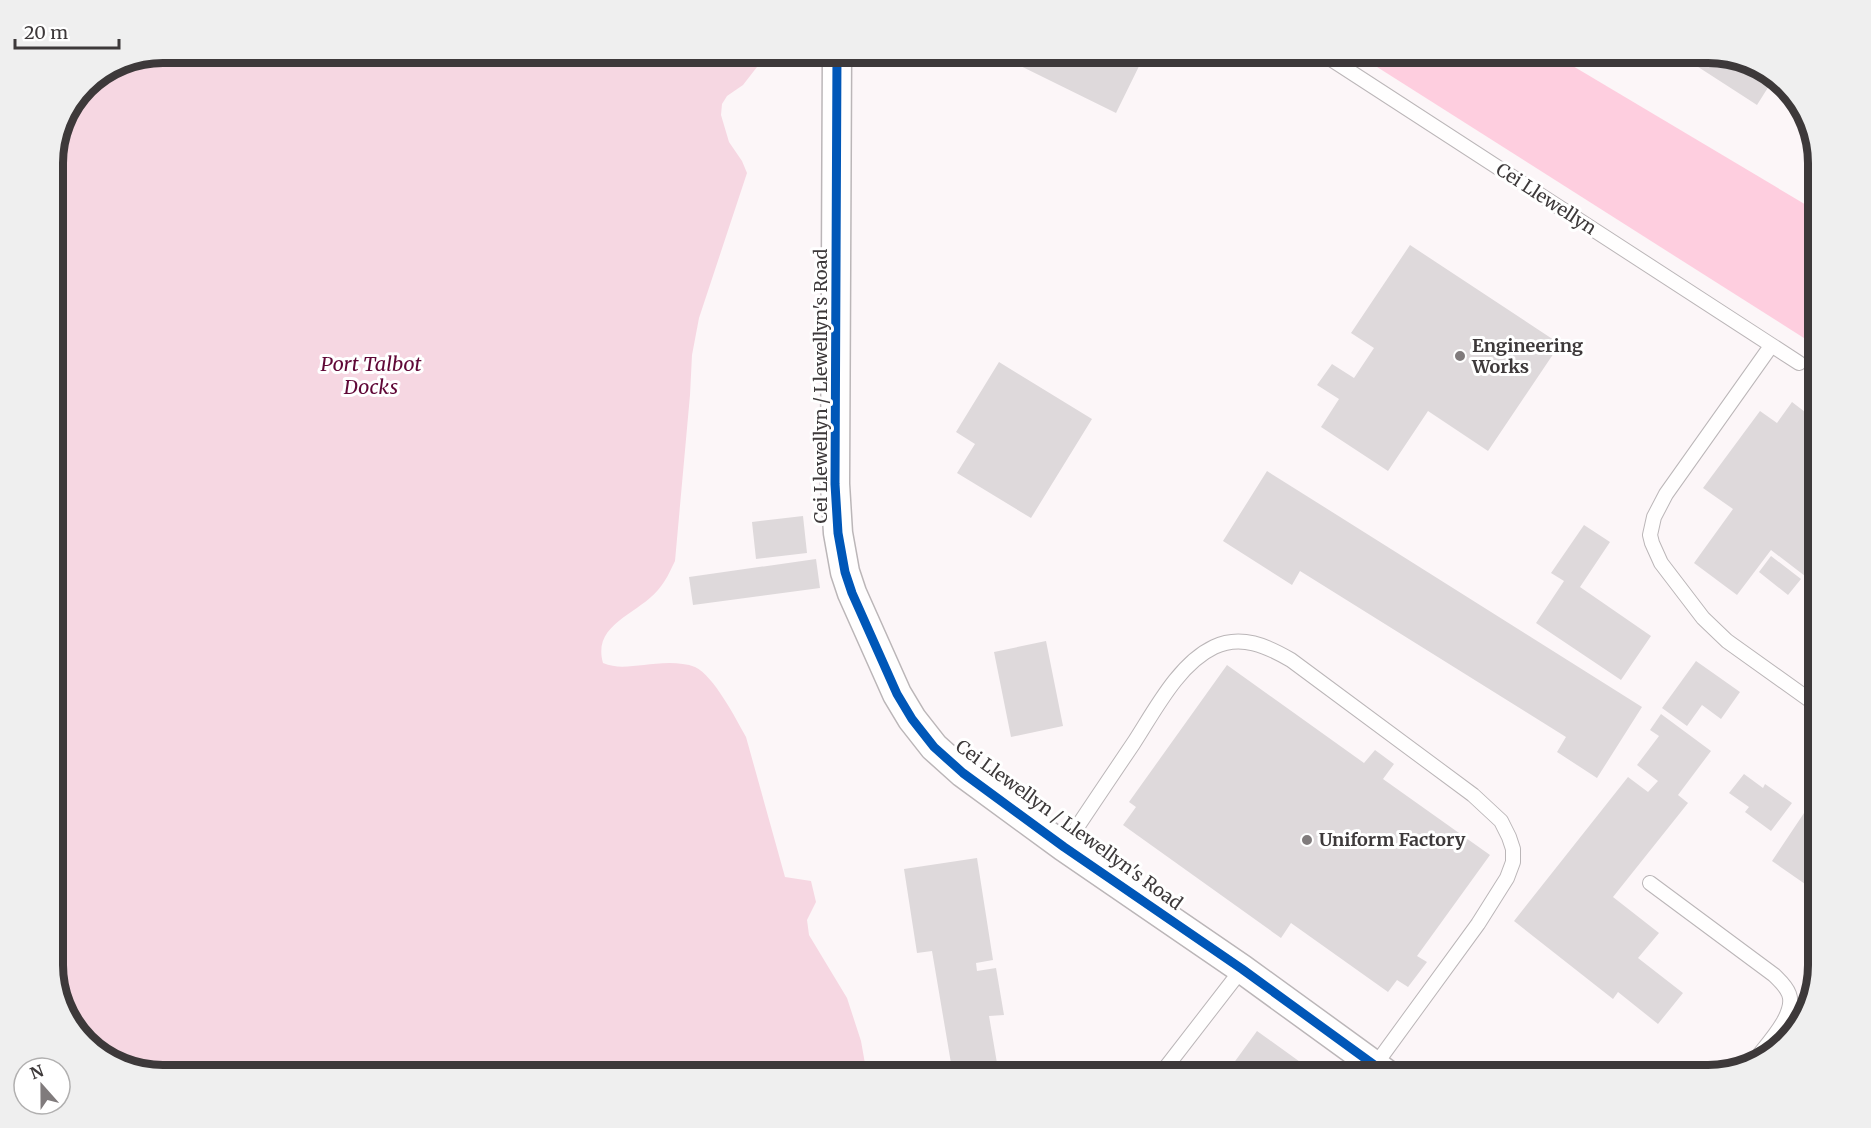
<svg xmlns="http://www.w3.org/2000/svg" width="1871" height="1128" font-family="Merriweather,serif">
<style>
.green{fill:#fecedf}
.water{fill:#f6d7e2}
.building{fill:#ded9db}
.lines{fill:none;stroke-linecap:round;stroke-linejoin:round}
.service-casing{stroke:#bbb6b8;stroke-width:16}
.minor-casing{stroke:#bbb6b8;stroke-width:31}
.service{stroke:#fffefe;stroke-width:14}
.minor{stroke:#fffefe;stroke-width:28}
.cycleway-casing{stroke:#fff;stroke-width:13}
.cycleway{stroke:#0057b8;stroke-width:9}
.poi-dot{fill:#807b7c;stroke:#fff;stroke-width:2}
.labels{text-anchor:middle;stroke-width:6;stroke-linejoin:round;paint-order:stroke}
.street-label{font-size:18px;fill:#3d393a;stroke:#fff}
.poi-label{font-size:18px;font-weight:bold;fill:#3d393a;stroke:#fff;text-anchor:start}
.water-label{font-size:20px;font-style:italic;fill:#600837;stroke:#fff}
.rim{fill:none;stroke:#3d393a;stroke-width:8}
</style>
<rect width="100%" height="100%" fill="#fcf6f8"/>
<!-- green -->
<path class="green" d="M1355,53H1551L1818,212V347Z"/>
<!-- water -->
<path class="water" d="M163,53H768L743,85L727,96L722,104L721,115L729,142L742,161L747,173L699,318L692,355L690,395L675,561C670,571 666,581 658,590C637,615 592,624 603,663C617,669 630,666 644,665C659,663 680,661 695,667C714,676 736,719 746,737L785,877L811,881L816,902L807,920L809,935L847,998L861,1041L867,1075H163L108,1060L68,1020L53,972V156L80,96L133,58Z"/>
<!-- building -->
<path class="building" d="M992,52H1146L1116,113Z
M1675,52H1708L1763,68L1774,78L1757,105Z
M1410,245L1560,344L1488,451L1428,411L1388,471L1321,427L1339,399L1317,385L1332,364L1354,378L1374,348L1351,333Z
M999,362L1092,419L1031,518L957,473L975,444L956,432Z
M1792,402L1818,422V553L1812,561L1818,566V586L1771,550L1737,595L1694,563L1733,509L1703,488L1760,411L1777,423Z
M1267,471L1642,707L1597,778L1557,752L1566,737L1300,571L1292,585L1223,541Z
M803,516L807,553L756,559L752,522Z
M1584,525L1610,542L1580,587L1651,636L1621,680L1536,623L1564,581L1551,573Z
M1771,556L1801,579L1788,595L1759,572Z
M816,559L820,588L693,605L689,577Z
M1046,641L1063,726L1011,737L994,652Z
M1696,661L1740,692L1721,719L1702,705L1687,726L1662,708Z
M1227,665L1364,763L1375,750L1394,764L1383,779L1490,855L1417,956L1427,962L1408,987L1397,980L1388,992L1291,923L1281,938L1123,825L1136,807L1129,802Z
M1661,714L1711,751L1678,795L1688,803L1613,897L1659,933L1638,958L1683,993L1658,1024L1618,992L1613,999L1514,921L1628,777L1648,792L1658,781L1637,765L1659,736L1650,730Z
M1744,774L1763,788L1765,784L1792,803L1771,831L1745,812L1749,807L1729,793Z
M1818,792V893L1772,861Z
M977,858L993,960L976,963L977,971L996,968L1004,1015L989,1016L999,1075H953L932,951L917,953L904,869Z
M1257,1031L1314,1072L1311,1075H1225Z"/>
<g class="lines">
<defs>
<path id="service" d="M1320,52L1799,363
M1771,346L1666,494L1654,517L1650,535L1652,543L1661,563L1703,618L1727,641L1818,706
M1064,847C1087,812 1110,778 1133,744C1154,712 1178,664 1214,647C1241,634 1267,646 1291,660L1473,795L1501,821L1509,837L1513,849V862L1507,878L1478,924L1373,1068
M1650,883L1774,975C1780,981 1786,986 1789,994C1797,1015 1764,1047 1752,1064
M1160,1075L1242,969"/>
<path id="minor" d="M837,52L835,484L838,533L845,572L852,593L897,694L912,719L934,747L963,773L1064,847L1242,969L1388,1075"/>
</defs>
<!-- service casing -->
<use href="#service" class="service-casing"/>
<!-- minor casing -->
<use href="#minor" class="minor-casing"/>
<!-- service -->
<use href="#service" class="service"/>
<!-- minor -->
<use href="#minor" class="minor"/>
<defs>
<path id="cycleway" d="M837,52L835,484L838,533L845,572L852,593L897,694L912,719L934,747L963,773L1064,847L1242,969L1388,1075"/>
</defs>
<!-- cycleway casing -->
<use href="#cycleway" class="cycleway-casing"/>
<!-- cycleway -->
<use href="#cycleway" class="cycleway"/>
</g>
<!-- markers -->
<g class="poi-dot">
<circle cx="1460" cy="356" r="6"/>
<circle cx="1307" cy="840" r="6"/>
</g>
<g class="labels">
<!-- street labels -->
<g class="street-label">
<text transform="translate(1546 199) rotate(33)" y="6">Cei Llewellyn</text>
<text transform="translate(821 386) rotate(-90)" y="6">Cei Llewellyn / Llewellyn's Road</text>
<text transform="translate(1069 825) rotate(36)" y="6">Cei Llewellyn / Llewellyn's Road</text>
</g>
<!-- poi labels -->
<g class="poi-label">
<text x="1472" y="352">Engineering<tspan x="1472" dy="21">Works</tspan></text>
<text x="1319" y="846">Uniform Factory</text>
</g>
<!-- water labels -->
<g class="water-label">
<text x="371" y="371">Port Talbot<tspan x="371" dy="23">Docks</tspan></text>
</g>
</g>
<!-- crop -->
<path d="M0 0H1871V1128H0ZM163 63H1708A100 100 0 0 1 1808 163V965A100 100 0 0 1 1708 1065H163A100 100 0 0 1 63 965V163A100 100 0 0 1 163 63Z" fill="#efefef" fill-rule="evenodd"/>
<path class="rim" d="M163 63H1708A100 100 0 0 1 1808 163V965A100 100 0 0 1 1708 1065H163A100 100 0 0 1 63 965V163A100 100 0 0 1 163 63Z"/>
<!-- north arrow -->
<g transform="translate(42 1086) rotate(339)"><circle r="28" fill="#ffffff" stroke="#b1b0b0" stroke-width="1.5"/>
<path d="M0-4.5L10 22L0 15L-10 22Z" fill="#807b7c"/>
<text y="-9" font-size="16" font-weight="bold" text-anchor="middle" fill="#3d393a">N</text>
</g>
<!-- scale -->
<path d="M15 39v9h104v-9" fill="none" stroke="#3d393a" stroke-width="3"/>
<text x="24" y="39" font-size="18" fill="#3d393a" stroke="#ffffff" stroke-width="4.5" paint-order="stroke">20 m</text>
</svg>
